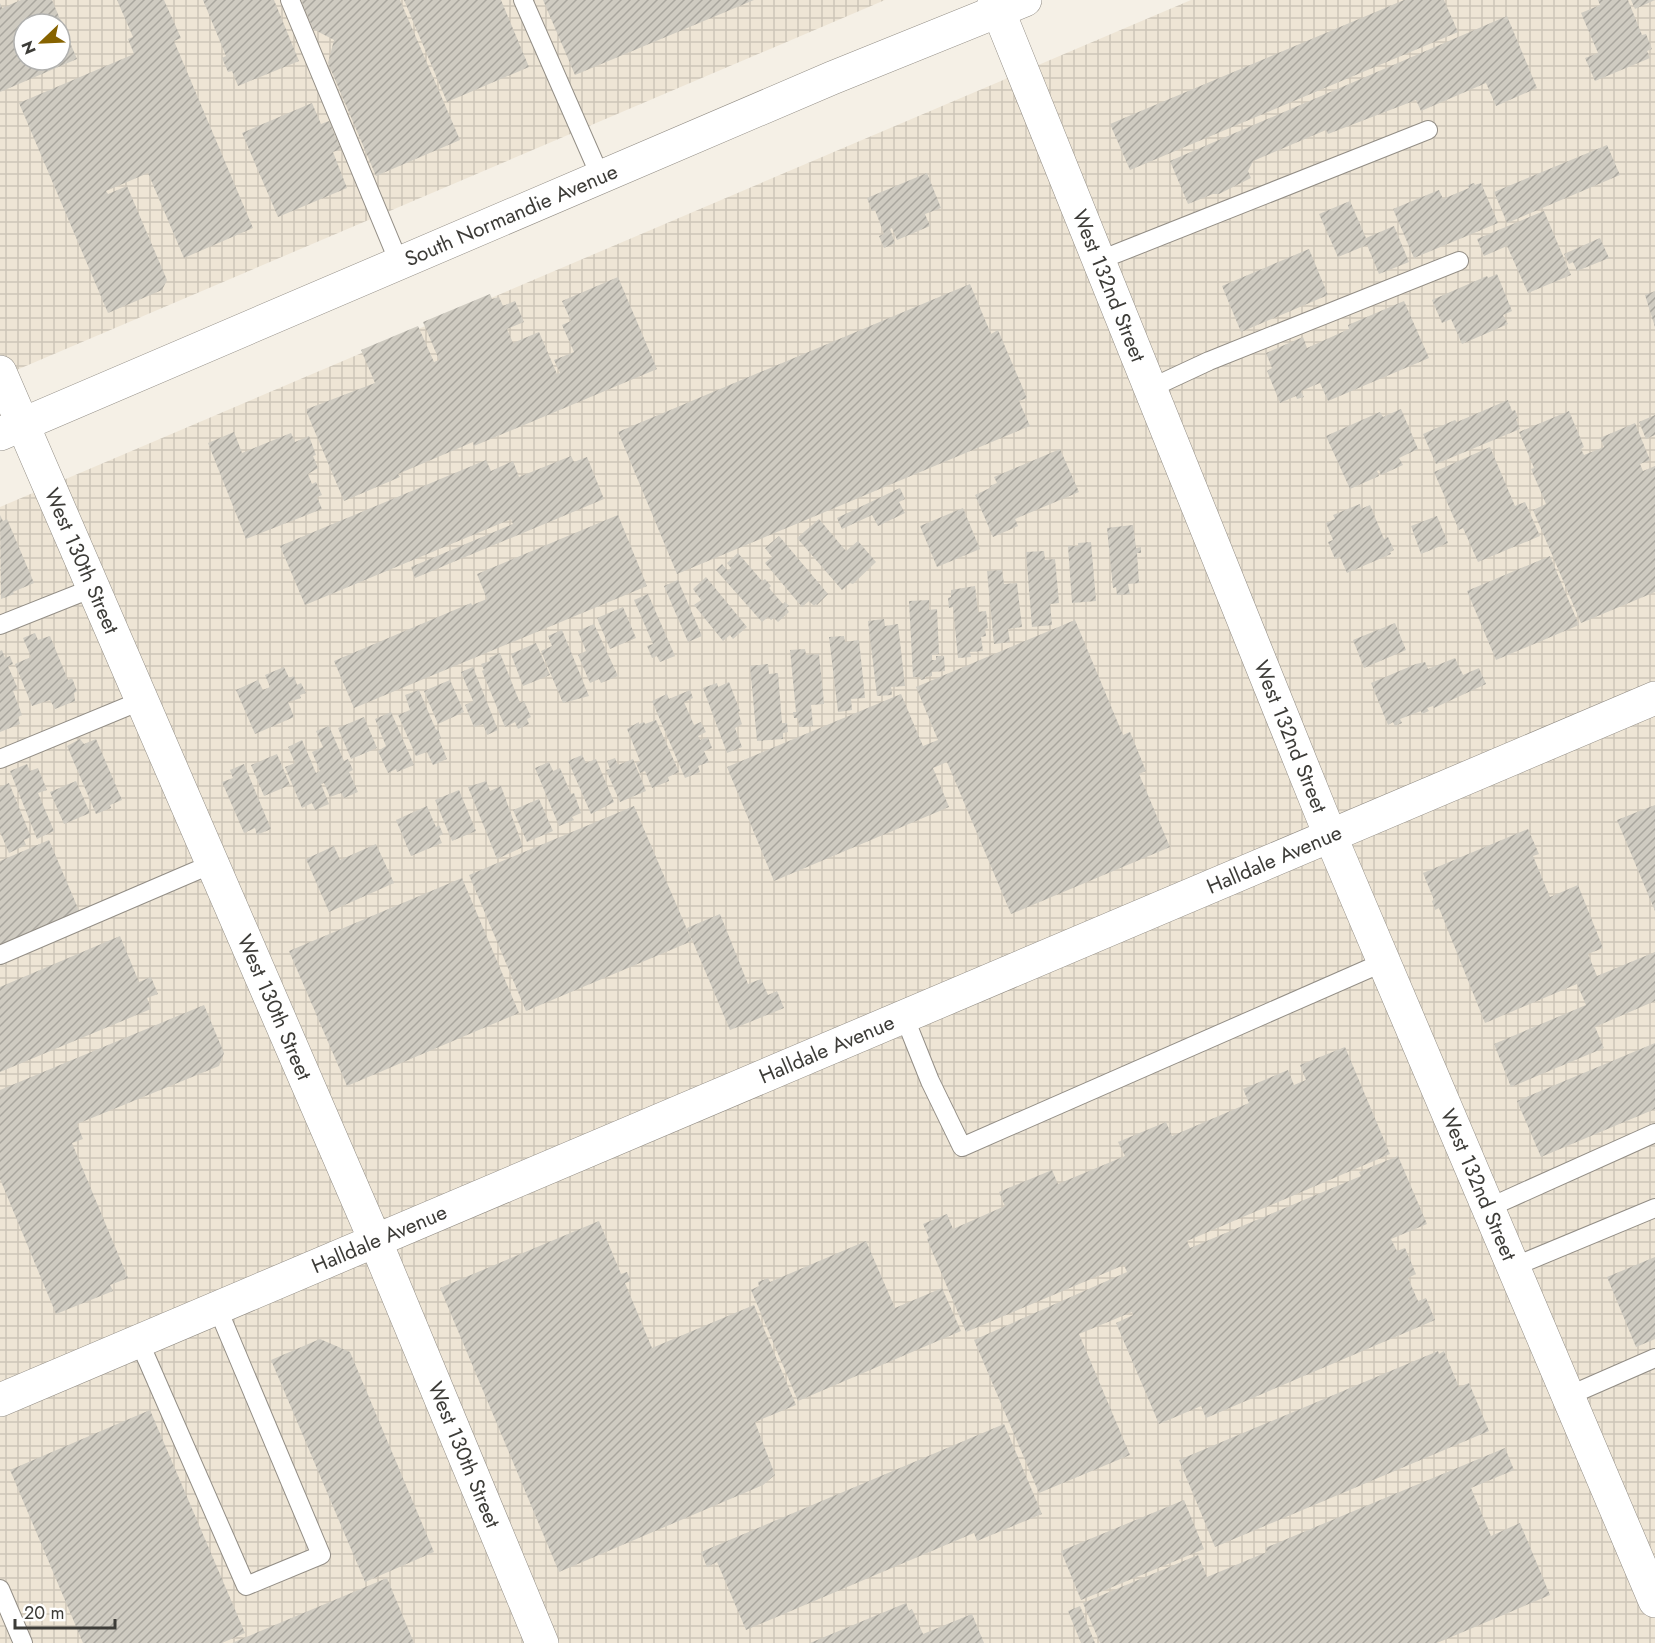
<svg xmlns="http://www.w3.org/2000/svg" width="1655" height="1643" font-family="Jost,sans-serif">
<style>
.industrial{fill:url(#industrial-grid);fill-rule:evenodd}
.building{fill:url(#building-hatch);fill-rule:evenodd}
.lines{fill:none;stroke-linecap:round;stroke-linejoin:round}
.lane-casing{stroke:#938e86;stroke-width:20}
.street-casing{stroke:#938e86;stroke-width:34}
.secondary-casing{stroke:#938e86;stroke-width:34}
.lane{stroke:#fff;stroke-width:18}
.street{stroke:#fff;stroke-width:33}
.secondary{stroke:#fff;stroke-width:33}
.labels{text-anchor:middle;stroke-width:5;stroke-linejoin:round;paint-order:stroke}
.street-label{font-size:21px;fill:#3d3c38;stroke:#fff}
</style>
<defs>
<pattern id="industrial-grid" width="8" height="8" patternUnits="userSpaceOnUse" patternTransform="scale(1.5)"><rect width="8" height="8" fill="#eee5d5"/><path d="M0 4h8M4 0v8" fill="none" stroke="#cdc5b8"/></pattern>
<pattern id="building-hatch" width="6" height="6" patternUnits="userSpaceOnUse" patternTransform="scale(1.5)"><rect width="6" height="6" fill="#cfcbc1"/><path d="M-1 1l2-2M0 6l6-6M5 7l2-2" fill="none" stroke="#a9a69e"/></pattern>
</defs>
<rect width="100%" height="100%" fill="#f5f0e6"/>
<!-- industrial -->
<path class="industrial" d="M0,0H885L0,377ZM24,24H60V60H24Z
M1191,0H1655V1643H0V507Z"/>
<!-- building -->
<path class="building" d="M21,0H52L77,59L0,92V3L2,8ZM24,24H60V60H24Z
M117,0H164L181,38L174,41L253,228L184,258L148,173L106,191L108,194L127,186L167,280L162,290L108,313L19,103L134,54L128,39L133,37Z
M203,0H274L299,61L238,86L232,71L228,72L222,58L226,56Z
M301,0H400L460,140L376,176L328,63L334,40L313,29Z
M404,0H501L529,67L447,102Z
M543,0H754L575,75Z
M1404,0H1444L1458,32L1130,170L1110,124Z
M1598,0H1628L1642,35L1646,34L1652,49L1647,51L1650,58L1595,81L1585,58L1598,53L1581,13L1600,5Z
M1631,0H1655L1635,9Z
M1507,16L1537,88L1496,106L1486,83L1421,111L1416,100L1328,134L1326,130L1253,161L1248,171L1251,178L1219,194H1213L1188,204L1170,161Z
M312,103L321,124L329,121L341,149L333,152L347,188L278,217L242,133Z
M1607,145L1620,175L1507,223L1494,192Z
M927,173L941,208L925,214L930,226L897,240L892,228L890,229L895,243L884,248L879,236L884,234L875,210L872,211L867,198Z
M1474,183L1475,185L1481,183L1498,223L1414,258L1393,209L1439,190L1443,199L1469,188L1468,185Z
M1350,201L1366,238L1394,226L1409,262L1379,274L1367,245L1338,257L1319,214Z
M1544,211L1571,275L1528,293L1507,246L1484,256L1477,239Z
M1600,238L1609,258L1577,271L1573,262L1569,264L1564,254Z
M1309,249L1328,295L1241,332L1222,286Z
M1497,274L1512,311L1503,315L1508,324L1462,344L1451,319L1442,323L1432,300L1487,276L1488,278Z
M618,277L657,369L474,446L473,442L398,474L400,477L344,501L307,413V409L375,383L361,350L418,326L434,362L439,360L423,322L490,294L492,299L499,297L503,306L515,301L524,322L507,329L513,343L539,332L557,374L560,373L554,360L574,352L562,325L571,321L562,301Z
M970,284L991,334L998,330L1027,398L1019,401L1030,426L677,574L618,432Z
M1655,291V327L1645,295Z
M1404,301L1429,358L1328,401L1320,383L1301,391L1304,397L1297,399L1296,396L1280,403L1267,371L1272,368L1266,353L1303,337L1307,348L1349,329L1348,325Z
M1508,400L1512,411L1515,410L1518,418L1516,419L1520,429L1436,464L1423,434L1455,420L1457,422Z
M1401,409L1418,449L1399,458L1403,465L1381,475L1379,470L1377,471L1379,476L1350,489L1326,436L1380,412L1383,417Z
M1569,411L1584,447L1581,449L1584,455L1604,447L1600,438L1635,423L1650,460L1640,464L1643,471L1655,466V592L1581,623L1533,510L1546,504L1531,469L1534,468L1519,432Z
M1655,415V435L1646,439L1639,422Z
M234,432L242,453L291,433L295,442L309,436L316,455L313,456L318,468L308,474L312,484L316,482L322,495L317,497L322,509L246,539L208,443Z
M1490,447L1515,506L1525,502L1540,536L1478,562L1463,528L1459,530L1434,472Z
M1060,449L1079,492L1015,519L1018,526L993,537L975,495L990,488V486L997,483L994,477Z
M571,456L574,462L587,457L604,499L415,578L411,567L513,524L511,519L305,605L280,546L486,460L491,471L513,461L519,477Z
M900,488L905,499L899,502L905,513L878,526L872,515L842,529L837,518Z
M1360,504L1361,509L1370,505L1384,539L1388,537L1394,550L1390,552L1391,554L1347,573L1340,557L1335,559L1328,542L1333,540L1326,523L1335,519L1333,515Z
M963,508L980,549L937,567L920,526Z
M0,515L3,521L7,519L34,583L13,592L14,594L1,599Z
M618,515L647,586L354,708L334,661L471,603L472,605L487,599L477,574Z
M1437,516L1448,543L1421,554L1411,526Z
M819,519L846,551L858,541L876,562L853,584L850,583L842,590L797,538Z
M1133,525L1136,548L1141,547V553H1137L1139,583L1128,584L1130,594L1117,595L1116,587L1113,588L1107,528Z
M779,536L828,594L817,605L816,604L814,606L809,601L802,607L765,563L772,557L765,548Z
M1091,542L1096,601L1072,603L1068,546H1078V543Z
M1044,551L1045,560L1055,559L1059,603L1050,604L1052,625L1032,627L1026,552Z
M738,553L762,581L765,579L771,586L769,588L783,604L785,602L789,606L786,608L789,612L778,622L774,618L771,620L768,617L762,622L716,570L722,564L728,571L731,568L727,563Z
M1550,556L1579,625L1496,660L1467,591Z
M1002,570L1004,584L1017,583L1022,627L1008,629L1010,642L994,644L987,571Z
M706,577L747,627L733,639L730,635L723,641L694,605L701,600L693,589Z
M678,580L702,636L688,642L664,586Z
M975,586L978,612L986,611L988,628L985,629L986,636L981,637L983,651L970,652L971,657L958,658L953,607L949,608L948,598L951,597V590Z
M648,594L675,656L660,662L657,656L652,658L647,646L653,644L634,600Z
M929,600V610L937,609L939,654L932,655V660H936V656H944L945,671L932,672V676L925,677V679L921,680L920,677H913L909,601Z
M623,607L636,638L610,649L597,618Z
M884,619L885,626L898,624L905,686L891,687L892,695L877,696L868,621Z
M1075,620L1123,735L1130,732L1146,771L1139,774L1170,847L1011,914L947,762L933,768L949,807L774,881L727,767L901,694L923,746L938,740L916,687Z
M1395,623L1406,650L1364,668L1353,640Z
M594,624L618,676L601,683L599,679L590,683L578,655L586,651L578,631Z
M562,630L589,696L563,703L541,651L552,646L548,636Z
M35,633L38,640L50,636L68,680L72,678L77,691L74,693L75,701L55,709L50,700L32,706L15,664L31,657L23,638Z
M844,636L845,642L859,640L865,698L851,699L852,710L838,712L829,637Z
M536,643L550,675L523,686L511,654Z
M805,649L806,655L819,654L824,704L811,705L813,726L799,727L798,718H794L793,712H796L790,650Z
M2,650L5,658L10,656L13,664L8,666L18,689L13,691L22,715L18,717L20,724L0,732V651Z
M500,653L520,703L524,701L531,717L527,719L529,724L518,729L515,722L505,727L482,671L484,670L481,664L490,661L489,658Z
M1455,658L1463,675L1479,668L1486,684L1434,708L1433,706L1427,708L1429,711L1422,714L1421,711L1400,719L1402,723L1395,726L1393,722L1388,725L1371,683L1416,664L1425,662L1428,669Z
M768,664L769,674L778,673L782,723H787L788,732L783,733V739L757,741L750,666Z
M284,667L289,678L294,676L297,685L301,683L306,693L300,695L301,698L288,702L294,717L255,734L236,690L258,680L263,690L270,687L265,675Z
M473,667L498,730L487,735L483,724L474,727L465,705L473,701L461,672Z
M450,680L464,712L438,724L424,691Z
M729,682L740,711L738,712L742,724L735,728L742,747L727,753L703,688L717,683L718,687Z
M419,690L436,730L438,729L441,738L439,739L447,759L433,765L427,752L416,756L398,715L410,710L405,695Z
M690,690L693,698L684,702L694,725L701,722L706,732L698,736L700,740L708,737L712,748L704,751L709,762L698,766L700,772L685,778L652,701L667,694L669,699Z
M391,712L414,765L397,772L396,769L388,773L378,751L386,746L375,719Z
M364,717L377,748L351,759L338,728Z
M656,720L679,772L668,777L669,781L652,788L645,771L640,773L636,763L640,761L627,729L639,722V724L644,722L645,724Z
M329,726L344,761L348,759L353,770L349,772L358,792L344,798L341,793L330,797L324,783L321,784L329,804L315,810L312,803L302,808L285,767L295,763L288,747L302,740L316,773L320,771L312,752L323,747L316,731Z
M80,739L84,744L96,739L122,800L110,805L111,808L96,814L67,746Z
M277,754L290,785L264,796L251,765Z
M582,755L586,763L596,759L614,802L591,814L568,761Z
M615,758L618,765L633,759L646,791L620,802L606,770L610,769L607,761Z
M549,762L553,771L560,768L571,794L574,793L581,813L572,817L574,820L559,826L535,768Z
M27,764L30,771L38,768L47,790L38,793L54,831L37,839L10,771Z
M244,764L271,829L257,835L255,828L244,833L222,782L233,778L230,770Z
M76,781L90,813L64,824L50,792Z
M486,781L490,791L501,786L523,847L497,859L468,787Z
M9,783L31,837L24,840L26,845L9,853L0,832V787Z
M459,790L476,831L452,841L435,800Z
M539,799L553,831L527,842L513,810Z
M1655,805V911L1617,820Z
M427,806L436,827L439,825L443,834L439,836L442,843L411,856L396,820Z
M634,806L692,941L526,1011L469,875Z
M1528,829L1539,854L1533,856L1550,897L1578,885L1603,948L1588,954L1597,976L1655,952V1001L1595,1027L1604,1048L1511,1087L1494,1044L1586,1005L1577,984L1485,1023L1439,908L1435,910L1432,901L1434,900L1423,873Z
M49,840L80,913L0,947V861Z
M376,844L394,883L329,912L306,859L334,846L340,860Z
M462,878L519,1013L347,1086L289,951Z
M720,914L748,984L761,979L768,995L777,991L784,1008L730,1030L687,928Z
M120,936L139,982L151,977L158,994L147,998L151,1009L0,1072V987Z
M204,1005L224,1053L219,1066L77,1124L83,1139L72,1143L128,1278L110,1285L113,1291L56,1314L0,1179V1090Z
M1655,1043V1109L1541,1157L1517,1101Z
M1345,1047L1390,1154L1187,1241L1190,1248L1361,1176L1359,1172L1398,1156L1427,1224L1391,1239L1397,1251L1405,1248L1416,1274L1408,1278L1418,1301L1426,1298L1435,1320L1206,1418L1201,1406L1159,1424L1116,1323L1133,1315L1132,1312L1079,1334L1130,1455L1039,1493L974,1340L1127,1272L1124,1265L966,1332L927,1239L929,1238L923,1224L947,1214L953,1229L1005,1206L999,1192L1052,1170L1058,1184L1125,1156L1118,1142L1166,1122L1172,1136L1249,1103L1243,1089L1288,1070L1294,1085L1306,1080L1300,1065Z
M599,1221L621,1274L627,1272L631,1281L625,1283L652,1348L754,1305L796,1405L755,1422L775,1475L763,1485L559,1572L440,1288Z
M866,1241L895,1308L942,1288L961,1331L798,1401L751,1290L759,1286L758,1282L768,1278L770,1282Z
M1655,1257V1339L1636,1347L1607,1277Z
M320,1339L350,1352L434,1552L365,1582L271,1360Z
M1438,1351L1439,1354L1444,1351L1459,1387L1469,1383L1489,1431L1215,1547L1179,1460Z
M150,1410L245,1633L222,1643H83L10,1470Z
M1004,1424L1042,1514L977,1541L974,1533L746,1630L717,1562L707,1567L701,1552Z
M1505,1448L1514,1470L1471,1488L1491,1536L1520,1523L1550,1595L1437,1643H1100L1083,1603L1198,1555L1207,1577L1267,1552L1265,1548Z
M1184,1500L1204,1549L1081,1600L1061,1551Z
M387,1578L414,1643H232Z
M906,1603L909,1611L912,1609L923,1634L972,1614L984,1643H810Z
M1080,1606L1095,1643H1081L1068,1611Z"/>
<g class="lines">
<defs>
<path id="lane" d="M290,0L400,265
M523,0L601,178
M1100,260L1428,130
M1151,388L1209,361L1459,261
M0,625L93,588
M0,759L143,700
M0,955L212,864
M904,1016L930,1081L962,1147L1384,962
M1488,1208L1655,1133
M1513,1267L1655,1208
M139,1341L246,1586L321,1555L217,1307
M1568,1396L1655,1358
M0,1589L23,1643"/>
<g id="street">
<path id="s1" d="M994,0L1330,835L1655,1601"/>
<path id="s2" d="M0,372L375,1240L542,1643"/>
<path id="s3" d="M0,1400L1655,698"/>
</g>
<g id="secondary">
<path id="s4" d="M0,434L832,78L1025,0"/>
</g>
</defs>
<!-- lane casing -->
<use href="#lane" class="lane-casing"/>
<!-- street casing -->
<use href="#street" class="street-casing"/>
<!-- secondary casing -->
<use href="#secondary" class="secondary-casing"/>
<!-- lane -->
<use href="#lane" class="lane"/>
<!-- street -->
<use href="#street" class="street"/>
<!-- secondary -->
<use href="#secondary" class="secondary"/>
</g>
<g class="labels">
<!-- street labels -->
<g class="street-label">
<text dy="7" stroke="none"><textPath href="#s4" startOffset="556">South Normandie Avenue</textPath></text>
<text dy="7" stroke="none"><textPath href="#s1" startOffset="308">West 132nd Street</textPath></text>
<text dy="7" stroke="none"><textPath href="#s2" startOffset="206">West 130th Street</textPath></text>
<text dy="7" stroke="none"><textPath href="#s1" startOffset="794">West 132nd Street</textPath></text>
<text dy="7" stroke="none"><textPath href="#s3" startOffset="1384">Halldale Avenue</textPath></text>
<text dy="7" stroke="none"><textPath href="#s2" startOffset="692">West 130th Street</textPath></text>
<text dy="7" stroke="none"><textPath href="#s3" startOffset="898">Halldale Avenue</textPath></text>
<text dy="7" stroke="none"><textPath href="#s1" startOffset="1280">West 132nd Street</textPath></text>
<text dy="7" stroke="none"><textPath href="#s3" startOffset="412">Halldale Avenue</textPath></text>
<text dy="7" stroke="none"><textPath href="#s2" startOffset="1178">West 130th Street</textPath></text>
</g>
</g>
<!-- north arrow -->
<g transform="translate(42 42) rotate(247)"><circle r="28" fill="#ffffff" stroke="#b1b1af" stroke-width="1.5"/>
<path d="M0-4.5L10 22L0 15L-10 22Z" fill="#876300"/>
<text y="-9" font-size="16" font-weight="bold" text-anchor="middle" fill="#3d3c38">N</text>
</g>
<!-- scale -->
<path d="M15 1619v9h100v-9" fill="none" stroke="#3d3c38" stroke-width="3"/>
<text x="24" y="1619" font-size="18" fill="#3d3c38" stroke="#ffffff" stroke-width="4.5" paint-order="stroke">20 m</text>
</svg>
